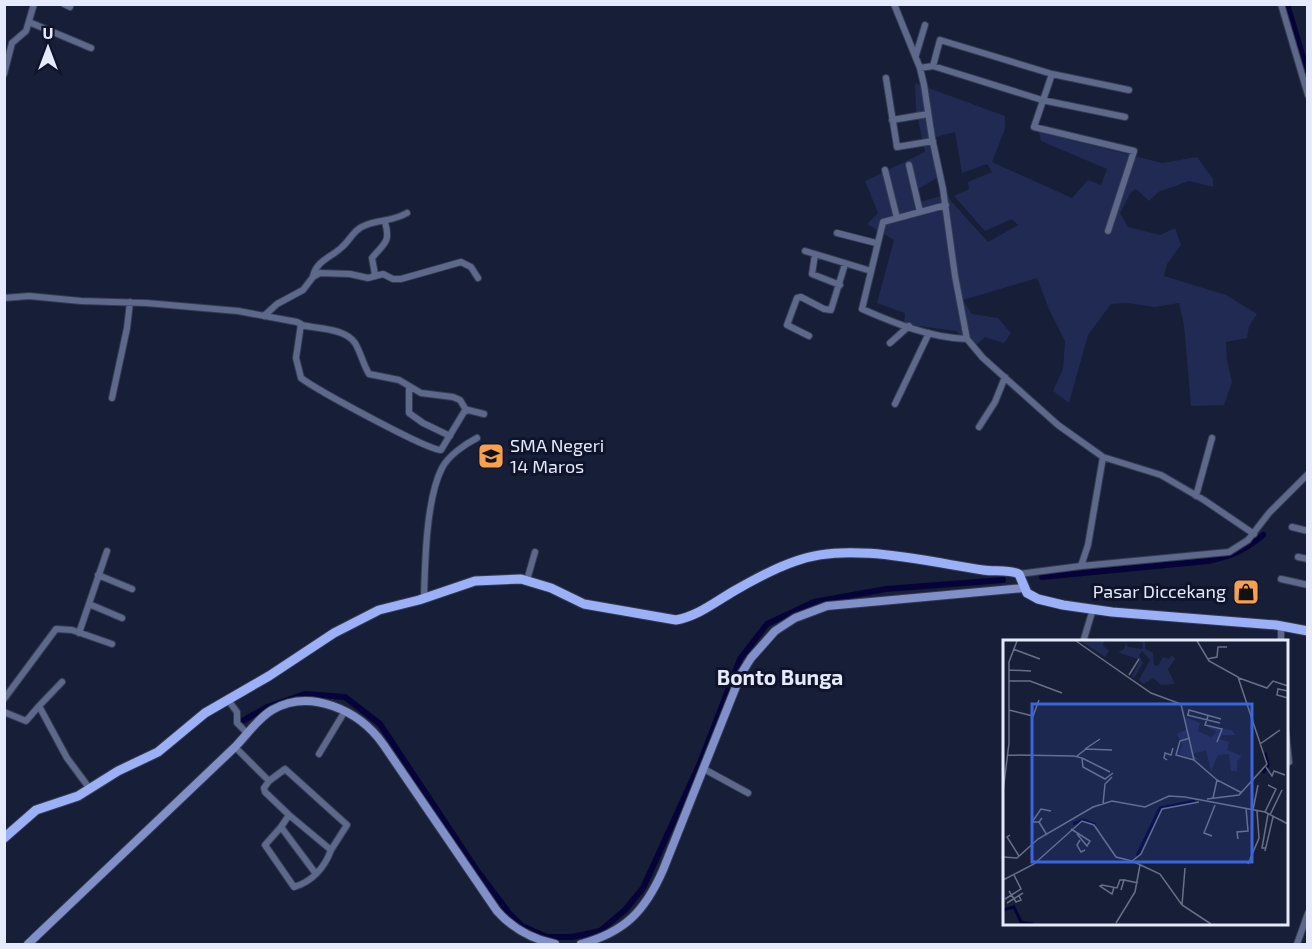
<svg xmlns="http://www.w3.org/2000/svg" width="1312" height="949" font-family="'Exo 2',sans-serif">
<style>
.green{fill:#212a53;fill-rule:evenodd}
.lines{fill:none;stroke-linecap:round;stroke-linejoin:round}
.canal{stroke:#060339;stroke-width:6}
.street-casing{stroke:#343b53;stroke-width:8}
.secondary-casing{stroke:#343b53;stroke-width:10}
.primary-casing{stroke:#343b53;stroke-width:11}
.street{stroke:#5e688a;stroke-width:6}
.secondary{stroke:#8190c8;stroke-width:8}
.primary{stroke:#9cb0f8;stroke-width:9}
.labels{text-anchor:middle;stroke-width:6;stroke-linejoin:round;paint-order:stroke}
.poi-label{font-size:18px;fill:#e5eafc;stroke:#0f142c;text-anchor:start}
.quarter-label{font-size:21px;font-weight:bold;fill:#e5eafc;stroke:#0f142c}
.inset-river{fill:none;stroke:#060339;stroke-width:3}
.inset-road{fill:none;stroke:#697086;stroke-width:1.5}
.view{fill:#3b65dd;fill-opacity:0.15;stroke:#3b65dd;stroke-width:3}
.inset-edge{fill:none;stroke:#e5eafc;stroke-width:3}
</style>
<rect width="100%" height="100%" fill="#171e37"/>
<!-- green -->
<path class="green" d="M915,83L1005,116V129L992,162L1072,198L1088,180L1101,185L1107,169L1041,141L1039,132L1162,163L1197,157L1213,179V187L1189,181L1158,192L1149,201L1136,189L1131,192L1120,213L1128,227L1160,235L1175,228L1181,245L1167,264L1164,276L1226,295L1257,314L1249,326L1247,338L1226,342L1227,360L1232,382L1224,405L1191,406L1184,325L1179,303L1155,307L1127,303L1111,304L1088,335L1069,403L1053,391L1063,369L1065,341L1049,309L1037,278L963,300L972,314L998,318L1011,333L1004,343L985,337L974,347L956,331L904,324L905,313L877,303L894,240L867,224L878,213L865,181L925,152L916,110ZM955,132L962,173L987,164L992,172L968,182L969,189L954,196L985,231L1012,219L1018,225L988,242L950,200L948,194L916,203L913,192L940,176L932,138Z"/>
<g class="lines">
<!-- canal -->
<path class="canal" d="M1287,4L1308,74
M1042,577L1208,561C1232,556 1244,551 1263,535
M244,720L267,707L305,694L345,697L380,724L476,869L509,913L522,926L547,937H572L600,931L625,910L643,888L700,763L740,659L767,624L814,602L886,589L1003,580"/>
<defs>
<path id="street" d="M64,4L70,7
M894,4L920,68L924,85L932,138L943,189L955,276L967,339L983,358L1058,425L1103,457L1161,475L1204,500L1254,534
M1281,4L1308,95
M29,22L91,48
M916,55L925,25
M933,66L940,40L1052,74L1129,90
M920,68L933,66L1042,100L1125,117
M4,74L12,43L26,31L34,4
M1052,74L1034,127L1134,151L1108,231
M886,78L897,147L933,141
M892,120L928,114
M909,165L920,212
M885,170L897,218
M946,205L883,222L862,309C894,323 931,338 967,339
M837,233L876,243
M805,251L815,254
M375,275L372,258C384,243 391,243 385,222
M313,276C317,260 332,257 342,247C351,239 354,229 366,225C381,219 391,222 407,213
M840,285L812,274L815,254L871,271
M4,298L29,296L81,301L146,303L238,311L297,322L301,324L296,358L301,378C317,390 427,450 441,450L464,412L468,410L484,414
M264,316L277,304L303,290L313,277L320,273L350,274L368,278L383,274L393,279H401L461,262L471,267L478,278
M301,325C318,329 345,328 355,343C361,353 363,364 369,374L399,380L421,393L453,397L460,400L466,410
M809,336L787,325L797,298L801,297L824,309L831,310L845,264
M890,343L909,326
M409,386V413L423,423L450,436
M112,398L127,328L130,302
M895,404L929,333
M979,427L995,402L1005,377
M1196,496L1212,438
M1292,527L1308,531
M1298,557L1308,559
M1081,566L1088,545L1103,457
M1019,574L1081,566L1229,552L1248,540L1269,513L1308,474
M98,575L132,589
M1281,579L1308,585
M527,580L535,552
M424,598C425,563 426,499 442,468C448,456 465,444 477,438
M89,604L122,618
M79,633L107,551
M1083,642L1093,609
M1281,642V626
M62,682L39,706L67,758L90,789
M4,699L56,629L72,630L112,644
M228,700L237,712V723L248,734
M4,712L26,721L39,706
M1286,733L1289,762H1286
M235,747L269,781L285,769L347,825L331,850L289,815L265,792L264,788L269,781
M319,754L345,711
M704,769L748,793
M289,815L281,827L265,845L294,887C312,882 325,867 331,850
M281,827L316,874
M1297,944L1308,913"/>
<path id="secondary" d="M28,944L235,747C247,735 257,719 272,710C310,688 359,710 383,744L497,911C513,929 532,939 555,944
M581,944C625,932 645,911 663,870L741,674L751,658L775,631L795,618L827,606L1024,588"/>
<path id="primary" d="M4,838L36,810L78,796L118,771L158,752L205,713L269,676L334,633L379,610L419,600L475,581L521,579L551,588L584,604L676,620C698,616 715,602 734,591C753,580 775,568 796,561C847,541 929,562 983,570C994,572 1008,569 1019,574L1027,593L1038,599L1063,605L1112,612L1276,625L1308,631"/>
</defs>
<!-- street casing -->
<use href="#street" class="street-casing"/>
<!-- secondary casing -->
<use href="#secondary" class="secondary-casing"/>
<!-- primary casing -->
<use href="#primary" class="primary-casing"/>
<!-- street -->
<use href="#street" class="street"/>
<!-- secondary -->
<use href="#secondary" class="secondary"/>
<!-- primary -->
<use href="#primary" class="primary"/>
</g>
<!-- icons -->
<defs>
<symbol id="school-square" viewBox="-11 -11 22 22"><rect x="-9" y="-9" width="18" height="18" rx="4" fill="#f8a04b" stroke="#0f142c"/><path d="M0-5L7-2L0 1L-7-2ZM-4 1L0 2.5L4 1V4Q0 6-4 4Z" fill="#111"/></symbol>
<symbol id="shop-square" viewBox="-11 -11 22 22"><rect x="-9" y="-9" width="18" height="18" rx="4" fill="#f8a04b" stroke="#0f142c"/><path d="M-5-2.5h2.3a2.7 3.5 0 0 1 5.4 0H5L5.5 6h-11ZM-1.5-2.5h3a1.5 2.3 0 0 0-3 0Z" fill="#111"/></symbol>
</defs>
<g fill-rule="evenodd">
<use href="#school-square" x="476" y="441" width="30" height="30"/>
<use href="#shop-square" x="1231" y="577" width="30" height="30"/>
</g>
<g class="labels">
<!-- poi labels -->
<g class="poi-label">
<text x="510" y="452">SMA Negeri<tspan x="510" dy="21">14 Maros</tspan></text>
<text x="1226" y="598" text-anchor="end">Pasar Diccekang</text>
</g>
<!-- quarter labels -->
<g class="quarter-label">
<text x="780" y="685">Bonto Bunga</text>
</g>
</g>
<!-- overview -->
<g transform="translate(1003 640)">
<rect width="285" height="285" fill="#171e37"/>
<path d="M78,1H101L100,6L106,11L102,17ZM134,1H142V9L150,13L151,25L155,26L160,17L166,19L169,15L172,19L165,29L172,44L158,45L150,38L141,44L136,40L147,20L139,11L136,15L140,23L131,38L129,36L137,20L115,12L121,9L123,2L125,7L139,9L140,3ZM182,77L197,83L195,91L208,97L214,92L203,86L229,90L232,95H219L216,99L226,102L224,110L239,116L234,121V131H228L226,114L215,115L208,131L203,110L190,114L197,121L176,114L179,104L174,94L184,89Z" fill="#212a53"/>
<path class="inset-river" d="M260,133L265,125L262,113M70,184L80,180L93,185M134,216L157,168L192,161M0,270L11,267L18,282L30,284"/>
<path class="inset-road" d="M73,1L148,53L178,64L191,120L214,140L239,153M194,1L206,21L235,37L264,124L236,155L204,159M10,9L37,19M204,19L214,17L215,7H224M6,30L28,31M126,35L136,19M236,38L264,48L270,41L285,46M6,41H27L59,53M285,51L275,49L274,55L285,58M6,70L30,76L36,60M184,75L217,83M185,75L186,70L218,79M205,76L202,85L219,89L214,102M187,98L177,101L173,115L191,120M257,104L277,90M82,109L97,99M5,115L71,116L79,118L80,127L102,139L110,133M74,116L83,109L109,110M79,118L107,132M164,120L161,118L162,113L168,115L170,108M263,127L269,136L271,131L282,135M0,152L6,103V22L14,1M210,158L214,140M100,164L102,144L109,137M250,170L255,145M262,172L273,149L265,145M267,175L279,150M39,178L36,182L44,195M36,182H29L38,169L48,171M68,189L87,201L84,206L74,194M7,195L4,197L16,216M209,196L201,193L212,165M235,199L234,192L245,191L243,168M77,200L74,205L78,212L82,210M263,208H259L265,174M262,211L270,177M0,217L14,218L35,199L90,167L109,161L142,167L166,156L182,157L262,172L285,184M129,221L157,234L179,265L208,284M245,224L256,198L254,171M0,240L31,224L79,181L91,185L113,217L129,221L138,214L159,169L196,162M111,247L109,254L97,246L99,245L114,248L117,240H121M118,250L121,240L135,243M6,251L13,262L18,260L16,256M2,259L18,249L11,235M4,263L20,253M179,265L182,228M113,283L132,252L137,225"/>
<path class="view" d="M29,64H249V222H29Z"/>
<rect width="285" height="285" class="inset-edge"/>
</g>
<!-- border -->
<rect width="1312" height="949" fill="none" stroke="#e5eafc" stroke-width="12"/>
<!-- north arrow -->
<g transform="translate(48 48)" stroke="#0f142c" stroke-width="4.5" paint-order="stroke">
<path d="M0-4.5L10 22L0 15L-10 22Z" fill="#e5eafc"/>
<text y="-9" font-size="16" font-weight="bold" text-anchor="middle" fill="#e5eafc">U</text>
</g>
</svg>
